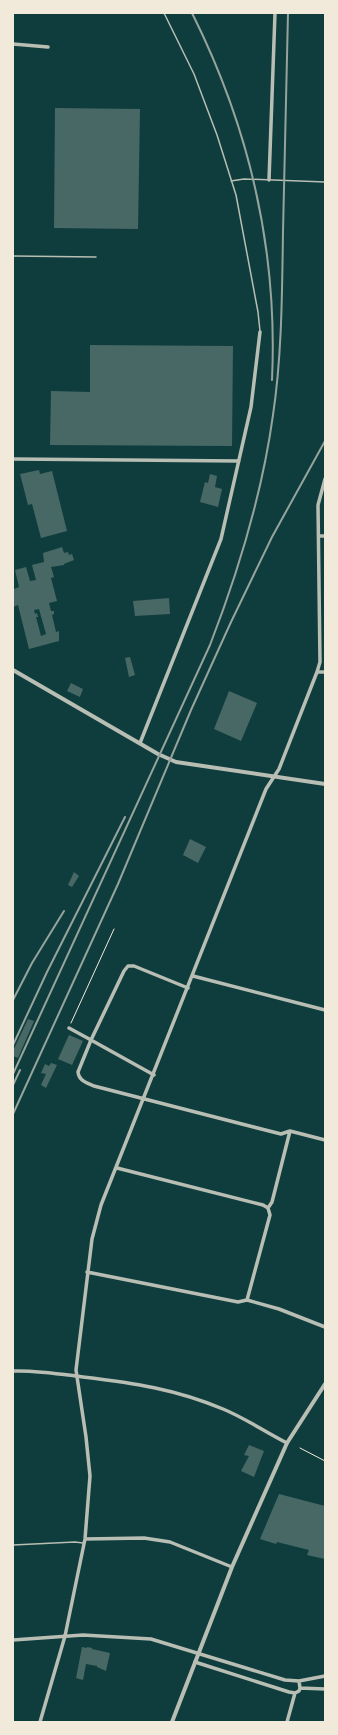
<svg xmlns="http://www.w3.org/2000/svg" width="338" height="1735" font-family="Lora,serif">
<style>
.building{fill:#486865;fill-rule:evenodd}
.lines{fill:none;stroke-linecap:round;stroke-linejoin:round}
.path{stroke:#f1e9da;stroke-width:1}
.service{stroke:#b8beb3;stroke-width:1.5}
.minor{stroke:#b8beb3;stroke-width:3.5}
.tertiary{stroke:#b8beb3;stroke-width:4}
.rail{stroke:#97a49c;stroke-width:2}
</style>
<rect width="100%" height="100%" fill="#0f3d3e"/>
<!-- building -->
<path class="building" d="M55,108L140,109L138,229L54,228Z
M90,345L233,346L232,446L50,445L51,391L90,392Z
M39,470L40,474L52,471L67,531L41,538L32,504L28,505L20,474Z
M210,474L217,476L215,487L222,489L218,507L200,502L205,482L208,483Z
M62,547L64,553L68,552L69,555L72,554L74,560L64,564V565L51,567L54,577L51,578L57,601L49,603L51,611H54V614L52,615L56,632L59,631V641L29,649L18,605L13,607V585L14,589L19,587L15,570L26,567L30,581L36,580L32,565L44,562L43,553ZM39,609L46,634L41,636L36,617H38L37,613L35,614L34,610Z
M169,598L170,614L135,616L133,601Z
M130,657L135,675L129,677L125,658Z
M71,683L83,689L80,697L67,691Z
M229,691L257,703L241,741L214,729Z
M190,839L206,847L198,863L183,855Z
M74,872L79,876L72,887L68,885Z
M28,1019L34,1021L18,1058L13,1056V1051Z
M69,1035L83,1041L72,1065L58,1059Z
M51,1063L57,1065L46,1088L41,1085L46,1074L41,1073L45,1064L49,1066Z
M249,1445L264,1451L254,1477L241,1471L249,1456L244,1455Z
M279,1494L325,1506V1559L307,1555L309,1550L277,1542L276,1544L260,1539Z
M82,1647L87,1648V1647L92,1648V1649L110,1653L106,1671L97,1667V1666L86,1664L83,1680L76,1678Z"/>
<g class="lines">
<!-- path -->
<path class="path" d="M71,1023L114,929
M300,1448L325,1461"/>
<!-- service -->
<path class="service" d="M164,13L194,74L217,135L236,195L258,312L260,331
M231,181L244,179L325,182
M13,256L96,257
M13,1545L75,1542L83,1543"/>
<!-- minor -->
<path class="minor" d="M13,44L48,47
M269,180L275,13
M13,459L239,461
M319,536H325
M317,672H325
M140,743L221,539L251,407L260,332
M193,976L325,1010
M69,1028L91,1040L124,971L128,966H134L188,988
M154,1075L91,1040L78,1072C79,1081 87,1083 94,1086L281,1134L290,1131L325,1140
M117,1168L263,1205L268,1208
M87,1272L238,1302L247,1300L279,1309L325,1327
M247,1300L270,1215L268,1208L272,1202L290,1131
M13,1371C36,1370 60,1374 83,1377C134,1383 175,1389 223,1409C245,1418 265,1432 287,1443
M85,1539L144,1538L170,1542L232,1567
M13,1640L83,1635L151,1639L285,1680L299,1681L300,1688L299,1691L295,1693L289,1692L195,1662
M299,1681L325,1676
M300,1688L325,1689
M40,1722L65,1636L85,1539L90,1476L86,1437L76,1370L92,1239L101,1205L266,789L279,769L317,672L320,662L318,505L325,479
M287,1722L295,1693"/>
<!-- tertiary -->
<path class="tertiary" d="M13,670L158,754L176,762L325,784
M172,1722L232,1567L287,1443L325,1384"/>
<!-- rail -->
<path class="rail" d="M192,13C250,129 278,250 272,380
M13,1000L32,963L64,911
M13,1045L47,972L125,817
M13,1074L210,645C239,570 262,495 273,415C282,355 282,293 283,232C285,159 286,86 288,13
M13,1085L20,1070
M13,1114L118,884L191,710L231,622L272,537L325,441"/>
</g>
<!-- border -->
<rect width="338" height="1735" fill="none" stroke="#f1e9da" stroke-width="28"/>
</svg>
